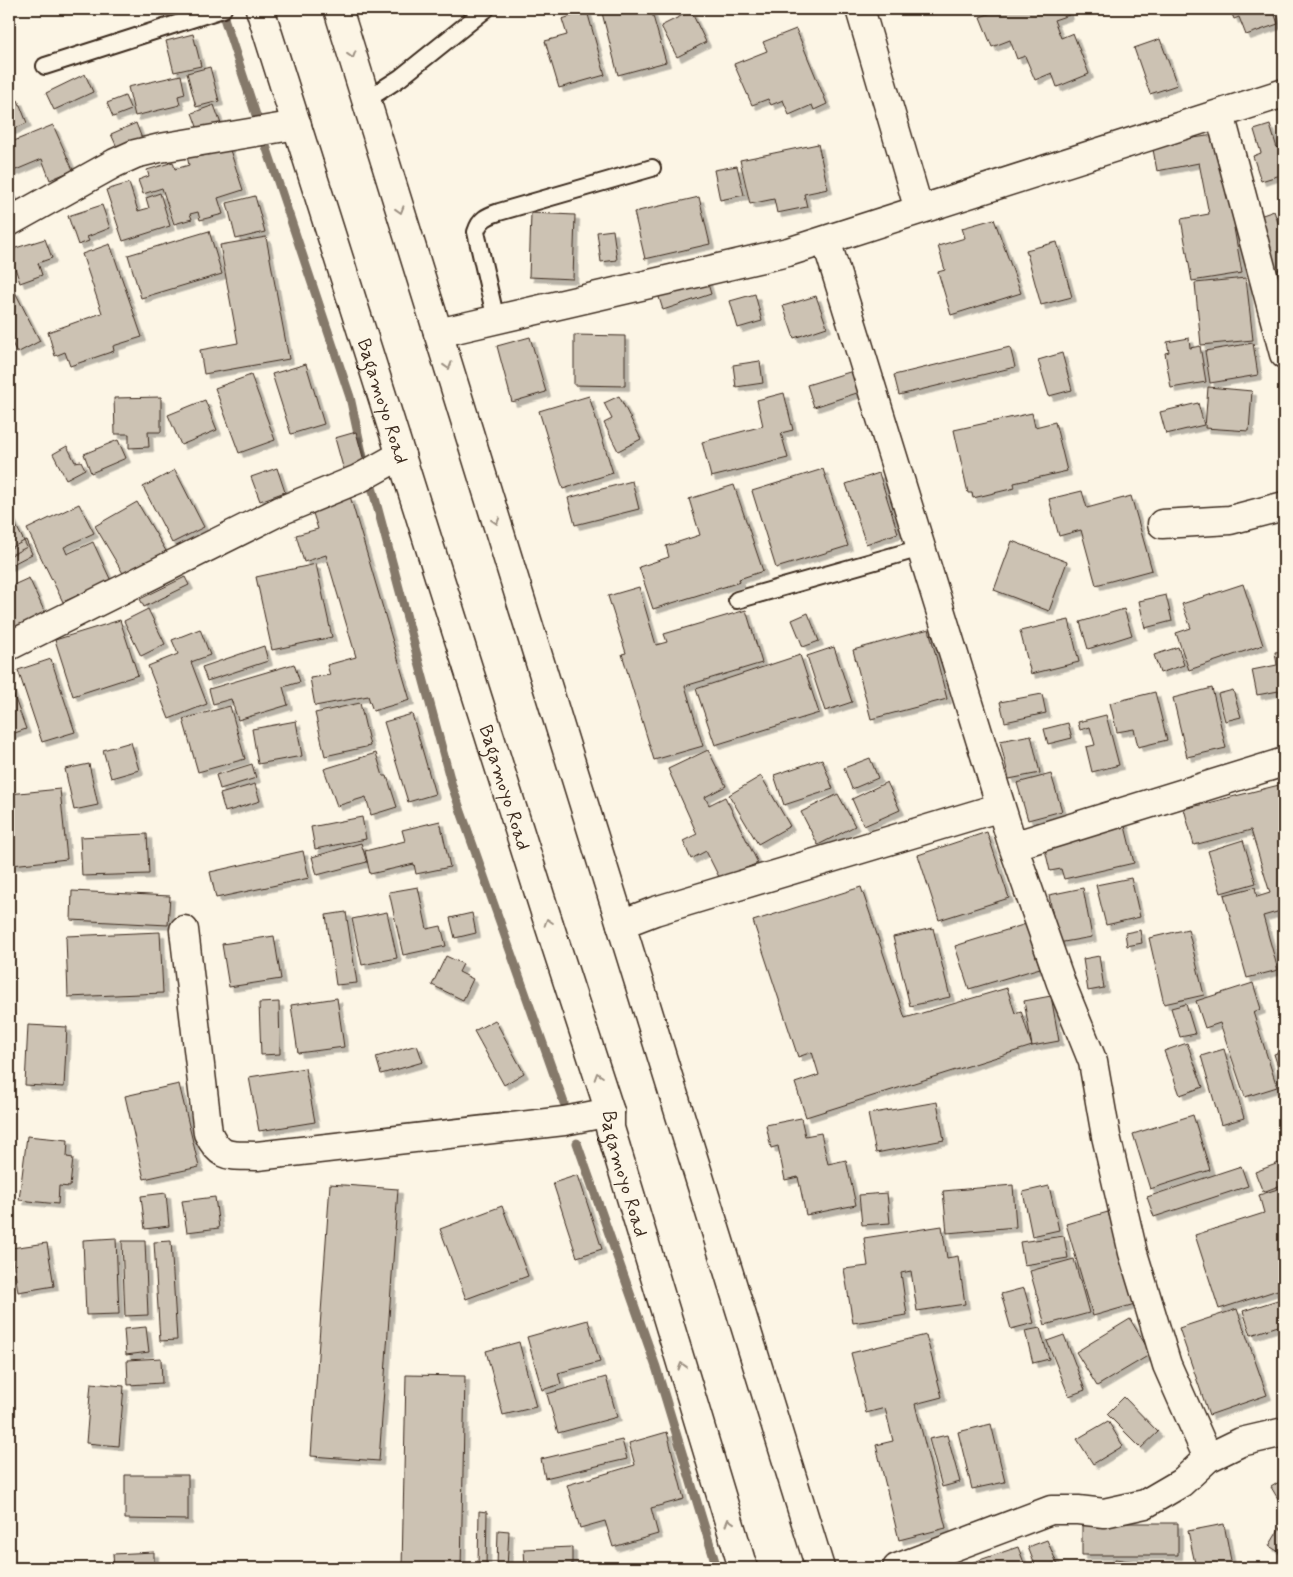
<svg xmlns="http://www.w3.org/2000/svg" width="1293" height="1577" font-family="Mynerve,sans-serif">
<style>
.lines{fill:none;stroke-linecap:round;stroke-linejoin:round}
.stream{stroke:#85796b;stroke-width:9}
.building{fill:#ccc2b3;stroke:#3b2a1e;filter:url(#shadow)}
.lane-casing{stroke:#3b2a1e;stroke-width:20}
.street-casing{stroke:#3b2a1e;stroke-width:31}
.highway-casing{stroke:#3b2a1e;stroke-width:31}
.lane{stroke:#fcf5e5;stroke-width:16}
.street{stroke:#fcf5e5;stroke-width:28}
.highway{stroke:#fcf5e5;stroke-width:28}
.oneway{stroke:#9c9082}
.labels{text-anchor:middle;stroke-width:4.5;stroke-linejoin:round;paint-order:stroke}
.street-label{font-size:19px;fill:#3b2a1e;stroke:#fcf5e5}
</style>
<defs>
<filter id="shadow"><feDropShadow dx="4.5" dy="4.5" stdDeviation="0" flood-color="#0004"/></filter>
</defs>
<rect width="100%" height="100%" fill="#fcf5e5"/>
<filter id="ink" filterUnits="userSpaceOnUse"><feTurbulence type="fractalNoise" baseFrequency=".02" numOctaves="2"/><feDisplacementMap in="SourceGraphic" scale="10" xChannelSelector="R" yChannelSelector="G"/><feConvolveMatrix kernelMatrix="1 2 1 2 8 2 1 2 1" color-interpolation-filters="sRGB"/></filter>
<g filter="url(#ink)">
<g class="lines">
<!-- stream -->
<path class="stream" d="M221,9L258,121
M263,137L350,397L364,462
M372,487L452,786L564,1103
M577,1143L656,1367L717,1568"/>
</g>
<!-- building -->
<path class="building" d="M162,9H200L165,18Z
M601,9H651L666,62L618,75Z
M1002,9H1067L1069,15L1054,20L1061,38L1073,33L1089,74L1057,87L1052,73L1035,80L1025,56L1017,59L1010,40L992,47L980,17Z
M1230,9H1273L1278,24L1246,35L1239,17L1234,19Z
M587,11L605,75L559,88L545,41L567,35L562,19Z
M691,11L706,42L677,57L661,26Z
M796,29L827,104L814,110L812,105L789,115L783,100L771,105L768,99L752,105L734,64L767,51L763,42Z
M193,34L201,66L174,72L166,41Z
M1160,39L1177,85L1150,94L1134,48Z
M210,67L219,101L196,107L187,73Z
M85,74L93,92L54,110L46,93Z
M181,75L185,94L178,96L180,105L135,116L128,87Z
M125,96L131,110L113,117L107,103Z
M18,100L27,123L9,131V104Z
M214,105L221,124L199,132L192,113Z
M136,123L144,144L120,154L111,134Z
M53,125L73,170L50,180L42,159L11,172L9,165V143Z
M1270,125L1277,148L1284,146V174L1261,181L1253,156L1261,153L1254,130Z
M1221,134L1238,227L1234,228L1242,273L1192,281L1181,219L1209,214L1199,163L1157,171L1152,144Z
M228,144L243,190L218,198L223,214L200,220L198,212L190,214L192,219L174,224L162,188L143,194L138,180L149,176L147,170L173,162L175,169L189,165L187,156Z
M818,144L828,189L804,194L807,207L777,213L774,199L750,204L740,160Z
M737,166L744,195L720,200L714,170Z
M129,183L138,211L149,208L146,198L160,193L170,226L123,241L106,190Z
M9,188L17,201L9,206Z
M255,196L265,232L236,239L227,203Z
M699,197L710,244L645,259L634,212Z
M102,205L110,228L87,237L89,241L78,245L68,216Z
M1274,211L1284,240V268L1272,272L1254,218Z
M531,213L575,215L573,279L529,277Z
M994,219L1021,293L951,315L938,272L945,270L938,246L965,238L962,228Z
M613,230L617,260L601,262L597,232Z
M209,231L222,274L141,298L128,255Z
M266,237L289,359L204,374L200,350L238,343L220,245Z
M45,239L52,258L38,263L42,275L20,283L9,250Z
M1057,242L1072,297L1041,305L1026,250Z
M110,244L142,337L113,346L114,351L70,366L65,352L55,356L48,332L102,313L82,254Z
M706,277L711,294L663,310L657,291Z
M1246,278L1253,340L1201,345L1195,283Z
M14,290L40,341L17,353L9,337V293Z
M755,294L762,321L738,328L730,301Z
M816,296L827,327L794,338L783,306Z
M574,335L625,336V386L574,385Z
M530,337L546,392L512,402L497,346Z
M1189,338L1190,348L1200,346L1206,382L1171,388L1165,353L1169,352L1167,342Z
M1253,343L1258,375L1210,383L1205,351Z
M1010,347L1015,367L899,395L894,375Z
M1062,353L1072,390L1049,396L1038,360Z
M760,361L763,383L736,387L733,365Z
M306,364L324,424L291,434L272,374Z
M853,371L860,392L814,407L807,385Z
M251,375L275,440L239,453L215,388Z
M1208,387L1252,391L1249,431L1205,428Z
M784,393L793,430L781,433L788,458L711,477L702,442L763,426L757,400Z
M589,396L613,473L563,489L539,411Z
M619,396L641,439L618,451L604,423L612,419L604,403Z
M161,397V432H148L149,447L129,448V434H115L114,398Z
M205,400L217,430L181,445L168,415Z
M1198,403L1204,425L1166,434L1160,412Z
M1032,413L1035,427L1055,422L1067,471L1014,483L1015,488L973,498L972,493H968L954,430Z
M356,432L367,472L346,478L335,438Z
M118,440L126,458L91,473L84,454Z
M67,446L75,462L81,461L85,469L66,479L53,454Z
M277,468L285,492L260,501L251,477Z
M823,469L848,546L776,568L752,491Z
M175,470L204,527L172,543L143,487Z
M879,473L898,533L866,544L846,484Z
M632,481L639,509L575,525L568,498Z
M734,485L763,571L739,579L740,582L653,609L639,567L669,557L666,546L700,535L689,499Z
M1082,491L1087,508L1131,496L1152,570L1096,585L1081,530L1059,536L1049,499Z
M350,496L410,700L373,711L368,696L315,706L310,678L330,675L327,665L356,657L326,555L304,562L296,535L318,529L311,507Z
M137,502L166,551L124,575L95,526Z
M79,504L94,533L64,547L67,554L93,542L111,581L63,602L27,529Z
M9,512L27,547L9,556Z
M26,540L32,554L9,566V549Z
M1012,541L1067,562L1049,611L994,590Z
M316,564L332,637L272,650L256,577Z
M185,577L189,585L144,607L140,599Z
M29,578L46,615L9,632V587Z
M1243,584L1263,645L1189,670L1176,633L1191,628L1182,604Z
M639,587L656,645L667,642L664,634L746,610L762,663L685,686L703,746L654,760L622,654L626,653L608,596Z
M1166,595L1172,621L1145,628L1139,601Z
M148,609L165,644L141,656L124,621Z
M1124,609L1132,635L1088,649L1080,622Z
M808,613L819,641L803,647L792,620Z
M120,620L138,675L73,696L55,640Z
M1069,620L1079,662L1031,674L1020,631Z
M200,629L210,655L191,662L207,704L169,719L148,666L178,654L172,640Z
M929,629L947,699L871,719L853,650Z
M264,646L268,661L207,681L202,667Z
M834,647L852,702L825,711L807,656Z
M1178,647L1184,665L1160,673L1154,655Z
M1284,651V690L1257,695L1252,670L1277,665L1275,652Z
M800,655L819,713L715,745L696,689Z
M51,659L75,732L42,742L18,670Z
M294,664L300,682L283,687L288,705L238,720L231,699L213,704L209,689Z
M10,685L26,729L9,735V686Z
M1212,688L1226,748L1187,757L1173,698Z
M1233,690L1241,717L1225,721L1218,694Z
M1155,692L1167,740L1138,747L1134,729L1117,732L1110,703Z
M1042,694L1046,713L1005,722L1000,702Z
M360,703L370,746L325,756L315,713Z
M230,706L245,759L198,772L183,719Z
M412,714L435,794L408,802L384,722Z
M1106,715L1119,765L1092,772L1086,747L1095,745L1090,727L1080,730L1078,722Z
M296,721L302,756L258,764L252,729Z
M1068,723L1072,738L1048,744L1044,729Z
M1031,735L1040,773L1009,779L1000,741Z
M131,742L139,770L111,778L103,750Z
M708,750L726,786L705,797L709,805L725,797L758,863L720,879L706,851L691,859L683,841L697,834L668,769Z
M376,753L383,776H387L397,807L371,815L366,797L337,806L324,769Z
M870,758L878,778L852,789L844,768Z
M822,759L833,789L784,805L774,775Z
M89,764L98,805L74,810L65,769Z
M252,764L256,778L220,789L216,775Z
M1051,774L1062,811L1028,820L1017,783Z
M761,776L790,826L758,844L729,795Z
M887,782L900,810L864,826L852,799Z
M255,784L260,801L225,812L220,794Z
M1279,785L1284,805V843L1282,844L1284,853V910L1263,916L1278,970L1247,978L1224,895L1255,887L1257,897L1270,893L1251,830L1194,845L1184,809Z
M60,789L67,859L12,865L9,794Z
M838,794L855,826L818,845L801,812Z
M362,817L366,839L315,849L311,827Z
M440,821L450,867L416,874L414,864L370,874L365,851L405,841L402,830Z
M1124,822L1134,863L1064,879L1061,869L1050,871L1043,841Z
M987,832L1009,898L939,920L918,855Z
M147,834L149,874L82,876L80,837Z
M1243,840L1256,883L1221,893L1208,851Z
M361,843L367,862L317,875L312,857Z
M303,851L309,878L216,898L210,872Z
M1131,878L1140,917L1106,925L1096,885Z
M418,887L427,929L441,926L446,946L403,955L389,892Z
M861,887L905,1018L1007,988L1015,1013L1021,1011L1032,1046L806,1117L795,1083L819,1075L812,1052L798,1057L753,921Z
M1083,888L1092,937L1058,943L1049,895Z
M72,891L170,896L168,925L71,920Z
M346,912L357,983L336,985L326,915Z
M387,912L397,958L362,965L352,919Z
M472,913L476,933L455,938L450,918Z
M1026,924L1040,968L969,989L955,946Z
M933,928L950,997L910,1006L893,937Z
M1188,929L1204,995L1164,1004L1149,938Z
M1140,930L1142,943L1127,946L1125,933Z
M160,932L163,993L68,997L66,936Z
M274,936L281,979L229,987L222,944Z
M446,956L463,964L459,972L473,979L463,1000L432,985Z
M1099,956L1104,988L1088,991L1083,959Z
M1253,983L1261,1009L1253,1012L1277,1087L1245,1097L1220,1023L1205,1028L1196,1001Z
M1051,996L1059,1041L1032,1046L1024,1001Z
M337,998L344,1047L298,1053L291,1005Z
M279,1002L280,1054L261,1055L259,1003Z
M1186,1004L1195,1034L1180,1037L1171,1008Z
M1284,1008V1033L1277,1010Z
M495,1020L524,1073L504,1085L474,1031Z
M28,1025L67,1027L64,1087L25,1085Z
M1187,1043L1203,1087L1180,1095L1164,1051Z
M417,1045L423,1062L381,1074L376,1057Z
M1224,1049L1244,1118L1221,1125L1201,1056Z
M1284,1051V1085L1274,1054Z
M305,1068L315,1122L259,1131L249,1077Z
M179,1084L199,1167L144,1179L125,1096Z
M937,1102L944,1140L876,1153L868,1114Z
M1193,1115L1210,1170L1150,1189L1133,1134Z
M801,1118L805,1136L821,1133L828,1164L846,1160L856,1205L806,1215L798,1177L785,1180L778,1146L771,1148L766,1125Z
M27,1136L68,1140L67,1157L73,1158L70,1187L59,1186L58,1204L19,1200Z
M1284,1161V1184L1263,1192L1255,1172Z
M1241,1166L1248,1186L1154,1217L1147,1197Z
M578,1175L602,1249L577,1257L553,1183Z
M330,1184L398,1189L379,1461L311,1456Z
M1013,1185L1016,1227L947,1233L943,1191Z
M1049,1186L1059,1230L1032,1236L1023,1192Z
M1284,1187V1288L1219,1309L1195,1235L1264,1213L1259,1195Z
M166,1193L169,1226L145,1229L141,1196Z
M887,1193L890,1223L862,1225L859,1195Z
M215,1197L219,1228L187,1232L182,1201Z
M502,1206L528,1276L466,1299L440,1229Z
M1108,1212L1135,1304L1093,1316L1066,1224Z
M942,1226L947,1258L958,1256L965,1304L917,1311L911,1271L901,1273L907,1315L853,1323L844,1269L868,1266L864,1238Z
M1064,1236L1068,1258L1024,1265L1020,1242Z
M116,1238L119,1314L86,1315L83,1240Z
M122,1241H145L148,1315L125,1316Z
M171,1241L177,1340L160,1341L154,1242Z
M47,1243L54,1286L18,1292L11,1248Z
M1074,1259L1089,1313L1045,1325L1030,1271Z
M1024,1288L1034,1323L1011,1329L1001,1294Z
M1284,1298V1324L1251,1335L1243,1311Z
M1237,1309L1267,1395L1209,1415L1179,1328Z
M1130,1319L1151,1354L1097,1386L1076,1352Z
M588,1320L600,1362L558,1373L561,1384L542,1390L527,1337Z
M146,1327L149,1352L126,1355L124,1329Z
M1040,1328L1049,1359L1033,1363L1025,1331Z
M926,1335L942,1397L915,1404L946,1528L899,1540L876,1445L893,1441L885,1408L866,1413L851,1353Z
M1064,1335L1085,1390L1069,1396L1047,1341Z
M519,1342L536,1407L503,1415L486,1351Z
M161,1358L162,1383L128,1385L127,1360Z
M406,1375L465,1376L461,1568H402Z
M606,1377L617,1417L558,1433L547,1394Z
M91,1383L124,1386L119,1446L86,1443Z
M1124,1397L1158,1432L1141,1448L1107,1414Z
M1108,1421L1123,1446L1093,1464L1077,1439Z
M991,1424L1005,1482L972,1489L958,1432Z
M667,1432L684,1499L651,1508L658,1534L613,1547L605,1521L580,1528L567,1485L635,1465L629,1443Z
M947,1435L960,1482L942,1487L929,1439Z
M622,1440L627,1459L545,1478L541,1459Z
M125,1475H188V1520L125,1519Z
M1284,1479V1509L1271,1487Z
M479,1511L487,1512L486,1567L478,1566Z
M1284,1521V1555L1269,1546Z
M1082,1523H1178V1555H1082Z
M1224,1524L1232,1566L1196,1568L1188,1531Z
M498,1530L509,1531L507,1568H497Z
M1047,1540L1059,1568H1036L1028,1547Z
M572,1547V1566L525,1567L524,1549Z
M1018,1547L1026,1568H956Z
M154,1552V1568H114L113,1554Z
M1115,1559L1180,1568H1114Z"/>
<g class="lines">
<defs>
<path id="lane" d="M45,66L223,9
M366,100L400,78L486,9
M496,320L476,232C480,219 487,216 499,212L652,168
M737,600L921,548"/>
<path id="street" d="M860,9L919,210
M1220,114L1284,354
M9,222L115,163L135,154L160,148L297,125
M826,240L1013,846L1061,983L1093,1062L1106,1136L1133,1253L1167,1365L1208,1458
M438,333L788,252L1284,93
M1162,524L1230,520L1284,506
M9,646L280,511L358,479L401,455
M1013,846L1284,762
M621,924L655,911L1001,807
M184,930L208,1133C221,1160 230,1155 257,1156L564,1121L610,1112
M897,1568L1051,1510H1078L1104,1513L1145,1504L1181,1483L1208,1458L1241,1442L1284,1432"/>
<g id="highway">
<path id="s1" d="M260,9L545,912L610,1112V1128L743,1568"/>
<path d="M338,9L820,1568"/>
</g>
</defs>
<!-- lane casing -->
<use href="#lane" class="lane-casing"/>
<!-- street casing -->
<use href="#street" class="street-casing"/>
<!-- highway casing -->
<use href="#highway" class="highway-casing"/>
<!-- lane -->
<use href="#lane" class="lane"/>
<!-- street -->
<use href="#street" class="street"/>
<!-- highway -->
<use href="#highway" class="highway"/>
</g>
<!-- one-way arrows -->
<defs><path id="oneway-chevron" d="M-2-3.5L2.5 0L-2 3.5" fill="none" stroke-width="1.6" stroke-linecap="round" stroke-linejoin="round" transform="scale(1.25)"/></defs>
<g class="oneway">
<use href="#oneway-chevron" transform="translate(352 55) rotate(73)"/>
<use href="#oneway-chevron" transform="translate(400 210) rotate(73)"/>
<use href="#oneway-chevron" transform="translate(448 366) rotate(73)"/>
<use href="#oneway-chevron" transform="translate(496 521) rotate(73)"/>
<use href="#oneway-chevron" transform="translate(548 922) rotate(-108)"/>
<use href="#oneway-chevron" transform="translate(598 1076) rotate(-108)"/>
<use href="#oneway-chevron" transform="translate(682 1366) rotate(-107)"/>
<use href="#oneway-chevron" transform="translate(729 1522) rotate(-107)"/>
</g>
</g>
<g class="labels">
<!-- street labels -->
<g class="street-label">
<text dy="7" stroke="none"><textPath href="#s1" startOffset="411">Bagamoyo Road</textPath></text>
<text dy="7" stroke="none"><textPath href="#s1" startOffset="816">Bagamoyo Road</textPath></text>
<text dy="7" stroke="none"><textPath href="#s1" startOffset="1221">Bagamoyo Road</textPath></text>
</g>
</g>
<!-- margin -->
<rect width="1293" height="1577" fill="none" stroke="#fcf5e5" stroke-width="30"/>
<rect x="15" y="15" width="1263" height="1547" fill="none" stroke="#3b2a1e" stroke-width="2" filter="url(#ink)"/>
</svg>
